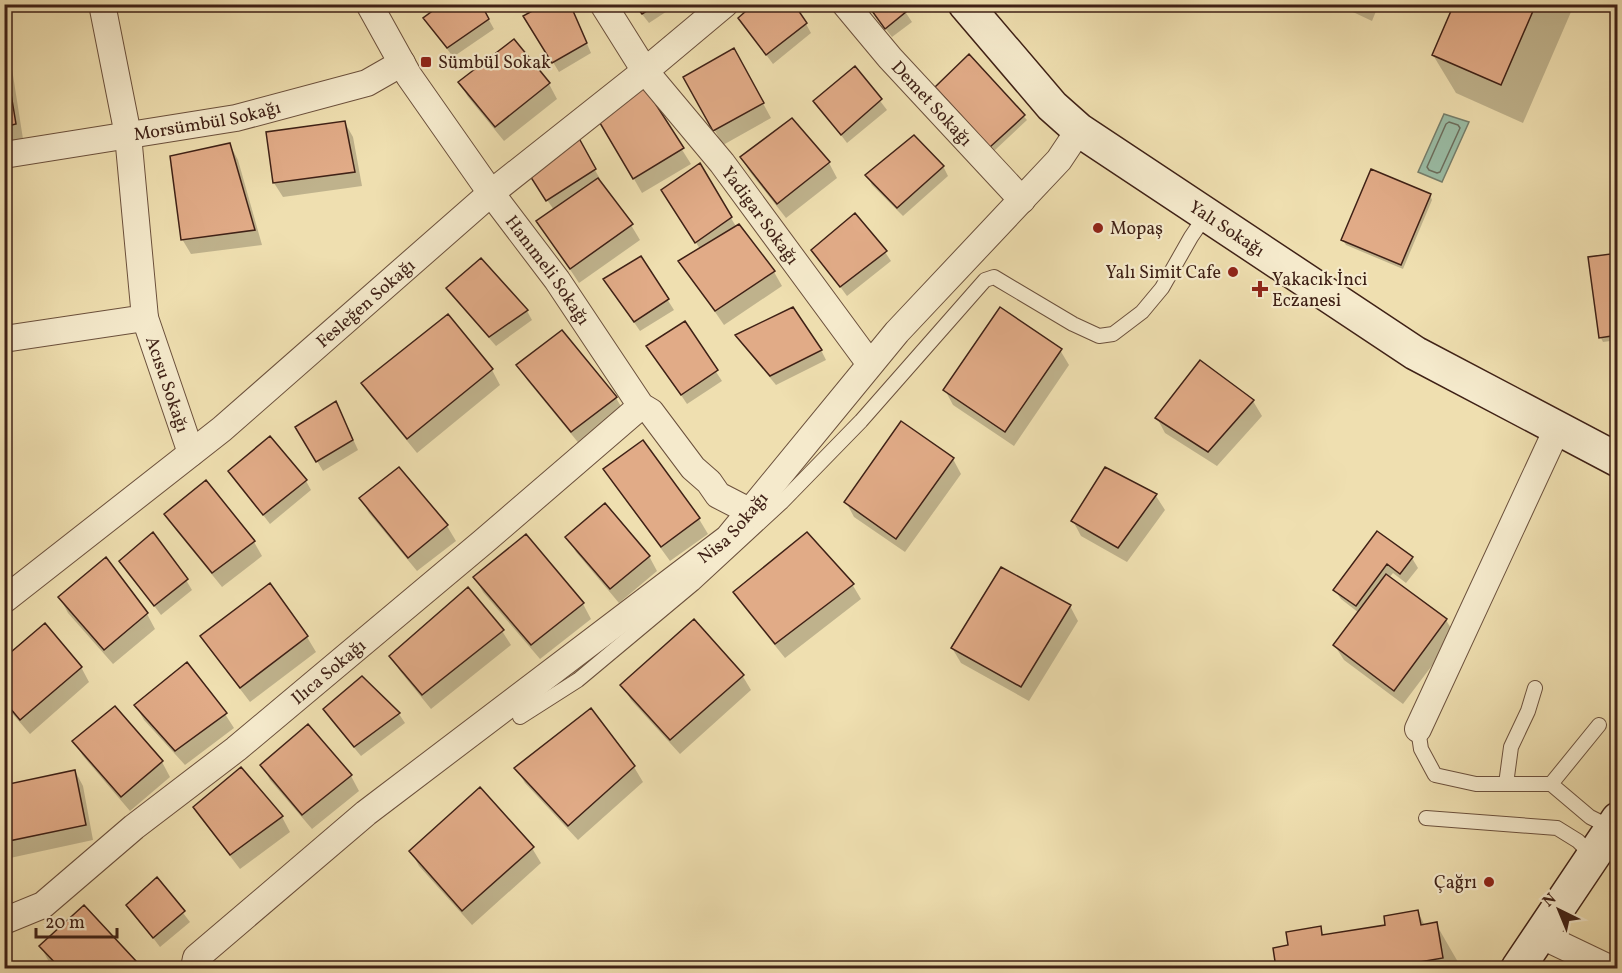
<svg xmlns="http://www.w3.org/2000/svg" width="1622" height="973" font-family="Vollkorn,serif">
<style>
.water{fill:#9bbda6;stroke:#767f6c;stroke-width:1.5}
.shadow{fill:#0003}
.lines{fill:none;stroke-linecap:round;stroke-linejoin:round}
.shore{stroke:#6d6f5e;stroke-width:1.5}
.building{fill:#e1ab87;stroke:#3f2116;stroke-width:1.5}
.lane-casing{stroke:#6b503c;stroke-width:16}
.street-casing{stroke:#6b503c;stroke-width:28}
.secondary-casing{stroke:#3f2116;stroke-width:36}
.lane{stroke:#f5eacc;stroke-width:14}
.street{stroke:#f5eacc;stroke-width:26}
.secondary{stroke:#f5eacc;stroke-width:33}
.poi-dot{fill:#8f2418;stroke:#f5eacc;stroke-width:2}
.labels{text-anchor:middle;stroke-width:4.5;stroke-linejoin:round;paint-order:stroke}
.poi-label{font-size:18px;fill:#3f2116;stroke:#f5eacc;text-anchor:start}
.street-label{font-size:18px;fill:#3f2116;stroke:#f5eacc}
</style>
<rect width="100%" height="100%" fill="#efdfb0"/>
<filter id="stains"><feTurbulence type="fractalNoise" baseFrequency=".00333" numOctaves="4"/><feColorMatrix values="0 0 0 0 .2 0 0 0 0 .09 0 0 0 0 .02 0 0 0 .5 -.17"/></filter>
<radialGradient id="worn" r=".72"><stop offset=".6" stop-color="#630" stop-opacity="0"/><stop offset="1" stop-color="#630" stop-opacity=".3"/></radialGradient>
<!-- water -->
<path class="water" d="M1444,114L1469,122L1442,182L1418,172Z"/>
<!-- shadow -->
<path class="shadow" d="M480,4L494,29L453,57L425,19Z
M570,4L591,53L559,72L525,16Z
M634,4H678L649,23Z
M866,4H900L912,22L892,37Z
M1336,4H1379L1372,21Z
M1455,4L1574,5L1523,123L1456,93L1433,55Z
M806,24L811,33L773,64L746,28Z
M514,41L549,84L557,99L504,141L468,97L459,82Z
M4,46L10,56L23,139L4,143Z
M734,50L771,118L723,145L685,78Z
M969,57L1027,120L994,151L939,91Z
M855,68L887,110L847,143L815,101Z
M643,88L691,164L642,193L599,118Z
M791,120L829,163L837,178L786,218L750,172L742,158Z
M345,123L353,137L362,186L283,197L274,183Z
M574,133L600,179L598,181L631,225L640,240L579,283L538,221L554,210L532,178Z
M230,145L238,160L262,245L191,254L182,239Z
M699,165L737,228L774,272L782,286L724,325L680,261L700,249L669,200Z
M943,166L948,176L903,216L872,185L867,175Z
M1430,195L1432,200L1403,269L1346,245L1343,240Z
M813,250L885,252L891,261L847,296Z
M1618,254V340L1603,342L1601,338Z
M641,258L674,310L640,331L611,289Z
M448,288L527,311L532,320L496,346L454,298Z
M684,323L722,381L687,404L648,346Z
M562,332L616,398L625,413L581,446L527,380L518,366Z
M737,336L821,350L826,360L776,385L743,345Z
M1060,350L1069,365L1014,446L953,405L945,390Z
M492,370L500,385L417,453L372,398L363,384Z
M1253,401L1262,416L1217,466L1165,433L1157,418Z
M341,413L358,450L323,471L297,428Z
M642,442L699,519L708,534L670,561L614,484L605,470Z
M953,459L961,474L905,552L854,517L846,502Z
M398,469L447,526L456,541L417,571L369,513L361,498Z
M1105,469L1156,496L1165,510L1127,562L1081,536L1073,521Z
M230,472L306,481L311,490L270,524Z
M166,514L254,542L262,556L222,587L175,529Z
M1378,533L1412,558L1418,568L1406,583L1393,573L1389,578L1446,620L1455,635L1403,704L1344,660L1335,646L1359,613L1341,599L1335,590Z
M526,536L583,604L591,619L540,659L483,592L475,577Z
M567,537L649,556L657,571L619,603L576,552Z
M106,560L147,614L155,629L113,664L68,613L60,598Z
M121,561L186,580L192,590L161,615Z
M852,584L861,599L785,658L744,607L735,592Z
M269,586L307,637L316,652L250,702L211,651L202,636Z
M1070,606L1078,621L1029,701L961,663L952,648Z
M502,631L511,645L431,709L400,671L391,657Z
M4,660L81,667L89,682L30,734L4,704Z
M742,675L751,690L680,754L631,700L622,685Z
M136,706L225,714L234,728L185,765L144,720Z
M325,709L399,714L405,723L361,756L330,719Z
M74,741L162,762L170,777L130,811L83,756Z
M262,765L351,776L359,791L312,829L270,780Z
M634,767L643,782L578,840L525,783L516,768Z
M241,769L282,817L290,832L240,869L204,822L195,808Z
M75,771L83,786L93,840L10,858L4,848V786Z
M532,848L541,863L472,925L419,866L411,851Z
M157,879L190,922L160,947L128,905Z
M84,907L135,962L139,968H56L49,962L41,947Z
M1418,912L1425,926L1436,924L1458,962L1459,968H1278L1275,949L1290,947L1320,928L1325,937L1387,926Z"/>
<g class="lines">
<!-- shore -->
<path class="shore" d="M1449,122L1458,125L1460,128L1440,172L1437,173L1429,170L1427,167L1446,124Z"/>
</g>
<!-- building -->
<path class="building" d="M442,4H481L489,19L447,48L423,18Z
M545,4H570L587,43L552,63L523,16Z
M634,4H658L642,14Z
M754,4H794L807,23L766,55L738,18Z
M867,4H902L907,11L885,29Z
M1454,4H1536L1501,85L1432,55Z
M514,39L550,83L495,127L458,82Z
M734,48L764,103L713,131L683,77Z
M4,52L16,124L4,127Z
M969,54L1025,115L990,147L935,87Z
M855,66L882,99L841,135L813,101Z
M644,86L684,148L633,179L597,118Z
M792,118L830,162L777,204L740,157Z
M345,121L355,172L273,183L266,132Z
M575,131L596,169L546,201L525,168Z
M914,135L944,166L897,208L865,175Z
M230,143L255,230L181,240L170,156Z
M700,163L732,217L695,243L661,190Z
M1371,169L1431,194L1401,265L1341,240Z
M598,178L633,224L570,269L536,221Z
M855,213L887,251L840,287L811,250Z
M739,224L775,271L715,311L678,261Z
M1618,253V335L1599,338L1588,257Z
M641,256L669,299L634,322L603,279Z
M481,258L528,310L489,337L446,288Z
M793,307L822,350L770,376L735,335Z
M1000,307L1062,349L1005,432L943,390Z
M448,314L493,369L407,439L361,383Z
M685,321L718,370L681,395L646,346Z
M562,330L617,397L571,432L516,365Z
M1200,360L1254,400L1208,452L1155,418Z
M336,401L353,440L316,462L295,427Z
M901,421L954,458L896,539L844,502Z
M270,436L307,480L263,515L228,471Z
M643,440L700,518L661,547L603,469Z
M399,467L448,525L408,558L359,498Z
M1105,467L1157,494L1118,548L1071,521Z
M206,480L255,541L212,573L164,514Z
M605,503L650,556L610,589L565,537Z
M1377,531L1413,557L1400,574L1387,564L1356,606L1333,590Z
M153,532L188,579L154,606L119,561Z
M807,532L854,584L775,644L733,592Z
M526,534L584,603L531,645L473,577Z
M106,557L148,613L104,650L58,597Z
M1001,567L1071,605L1021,687L951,648Z
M1386,574L1447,619L1394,691L1333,645Z
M270,583L308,636L240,688L200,636Z
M468,587L504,630L422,695L389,656Z
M694,619L744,675L670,740L620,685Z
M45,623L82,667L20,720L4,701V658Z
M187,662L227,713L175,751L134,705Z
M362,676L400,713L354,747L323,709Z
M115,706L163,761L121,797L72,741Z
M591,708L635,766L568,826L514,768Z
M308,724L352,775L302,815L260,765Z
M241,767L283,816L230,855L193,807Z
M75,770L86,825L4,842V785Z
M480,787L534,847L462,911L409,851Z
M157,877L185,911L153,938L126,905Z
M84,905L136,961L129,968H60L39,946Z
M1418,910L1421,925L1437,922L1443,958L1397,966V968H1276L1273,948L1288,945L1286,932L1321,926L1322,935L1385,925L1384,916Z"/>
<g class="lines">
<defs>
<path id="lane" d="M520,717L578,680L693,584L782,502L861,421L985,280L994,277L1073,324L1099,336L1113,334L1142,312L1162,288L1191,237L1206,215
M1418,729L1421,749L1435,775L1476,784H1551L1590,817L1612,828
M1506,784L1511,747L1528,711L1535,688
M1551,784L1599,725
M1426,818L1557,828L1578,841L1592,855"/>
<g id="street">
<path id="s1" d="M369,4L409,76L491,193L557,280L641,406L651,412L693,468L709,482L718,495L751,512"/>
<path id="s2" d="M603,4L645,71L722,163L870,364"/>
<path id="s3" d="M845,4L890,58L1022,200"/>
<path id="s4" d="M4,155L236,118L367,83L402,63"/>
<path id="s5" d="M145,318L191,453"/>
<path d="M4,339L145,318L128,135L102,4"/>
<path id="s6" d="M4,600L222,429L491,193L645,71L725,4"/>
<path d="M1418,729L1558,427"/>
<path id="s7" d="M4,921L43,905L134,827L236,749L483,542L641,406"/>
<path d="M1540,935L1609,968"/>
<path id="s8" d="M194,968L196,958L366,813L728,538L897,332L1059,160L1079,130"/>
</g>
<g id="secondary">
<path id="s9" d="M965,4L1052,106L1079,130L1415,353L1618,460"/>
<path d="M1518,968L1618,819"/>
</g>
</defs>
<!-- lane casing -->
<use href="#lane" class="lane-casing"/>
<!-- street casing -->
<use href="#street" class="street-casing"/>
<!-- secondary casing -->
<use href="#secondary" class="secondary-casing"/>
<!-- lane -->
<use href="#lane" class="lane"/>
<!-- street -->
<use href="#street" class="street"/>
<!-- secondary -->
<use href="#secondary" class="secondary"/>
</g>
<!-- markers -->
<g class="poi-dot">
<rect x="420" y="56" width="12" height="12" rx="3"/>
<circle cx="1098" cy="228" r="6"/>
<circle cx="1233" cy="272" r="6"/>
<path d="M1257 280h6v6h6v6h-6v6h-6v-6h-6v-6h6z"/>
<circle cx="1489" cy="882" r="6"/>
</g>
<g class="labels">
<!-- poi labels -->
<g class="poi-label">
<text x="438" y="68">Sümbül Sokak</text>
<text x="1110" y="234">Mopaş</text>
<text x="1221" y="278" text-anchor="end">Yalı Simit Cafe</text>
<text x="1272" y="285">Yakacık İnci<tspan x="1272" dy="21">Eczanesi</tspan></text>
<text x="1477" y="888" text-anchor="end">Çağrı</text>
</g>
<!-- street labels -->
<g class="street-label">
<text dy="6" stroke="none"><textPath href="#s3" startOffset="132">Demet Sokağı</textPath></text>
<text dy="6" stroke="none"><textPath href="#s4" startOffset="206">Morsümbül Sokağı</textPath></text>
<text dy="6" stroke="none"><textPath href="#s2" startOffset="264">Yadigar Sokağı</textPath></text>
<text dy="6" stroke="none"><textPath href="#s9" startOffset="348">Yalı Sokağı</textPath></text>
<text dy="6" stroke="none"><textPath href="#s1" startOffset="321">Hanımeli Sokağı</textPath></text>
<text dy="6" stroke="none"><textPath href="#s6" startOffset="468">Fesleğen Sokağı</textPath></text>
<text dy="6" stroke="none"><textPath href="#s5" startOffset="70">Acısu Sokağı</textPath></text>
<text dy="6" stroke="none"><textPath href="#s8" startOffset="699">Nisa Sokağı</textPath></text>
<text dy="6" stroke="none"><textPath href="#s7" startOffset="411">Ilıca Sokağı</textPath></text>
</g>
</g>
<!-- margin -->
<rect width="1622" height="973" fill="none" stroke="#efdfb0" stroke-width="24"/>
<rect x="6" y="6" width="1610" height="961" fill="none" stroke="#3f2116" stroke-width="3"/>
<rect x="12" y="12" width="1598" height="949" fill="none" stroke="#3f2116" stroke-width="1.5"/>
<!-- north arrow -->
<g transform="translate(1559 910) rotate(317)" stroke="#f5eacc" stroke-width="4.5" paint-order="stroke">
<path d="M0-4.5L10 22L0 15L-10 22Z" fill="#3f2116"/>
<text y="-9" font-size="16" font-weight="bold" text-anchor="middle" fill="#3f2116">N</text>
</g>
<!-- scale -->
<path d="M36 928v9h81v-9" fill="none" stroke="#3f2116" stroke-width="3"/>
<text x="45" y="928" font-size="18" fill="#3f2116" stroke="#f5eacc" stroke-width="4.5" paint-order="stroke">20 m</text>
<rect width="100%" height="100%" filter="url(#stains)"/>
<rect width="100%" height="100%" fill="url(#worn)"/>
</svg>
